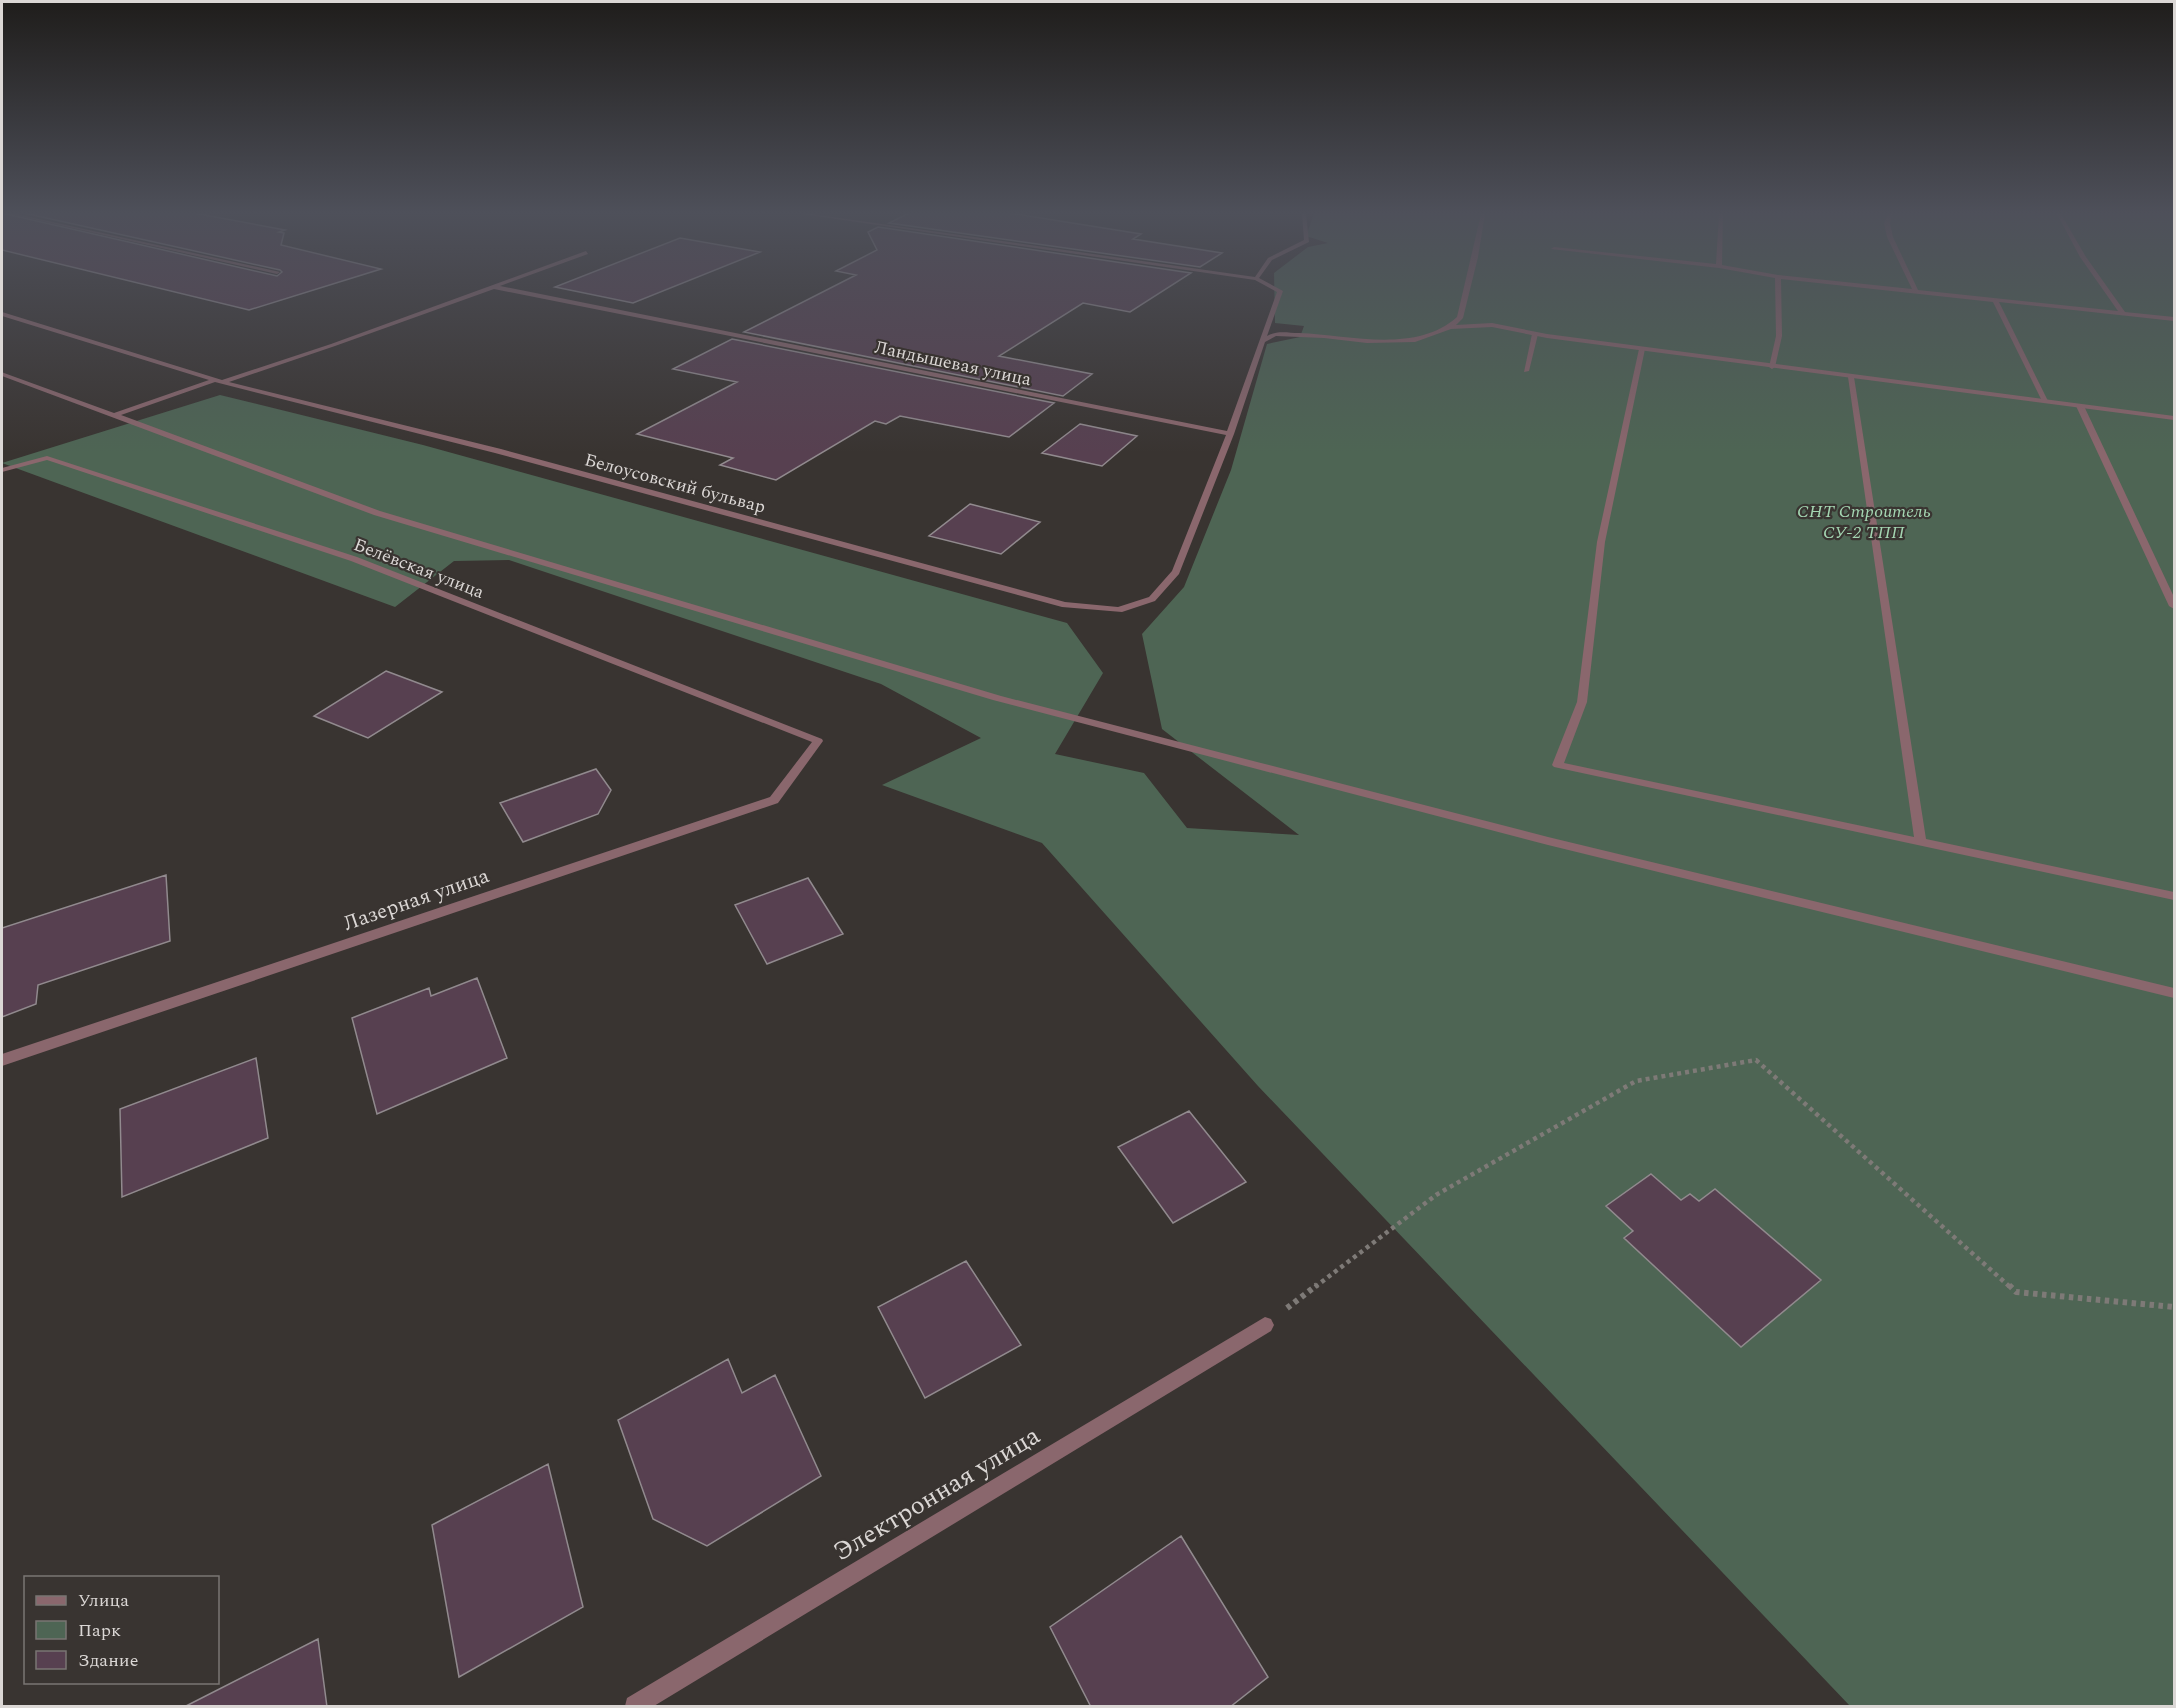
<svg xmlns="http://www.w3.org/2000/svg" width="2176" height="1708" font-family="Spectral,serif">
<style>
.green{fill:#4e6554}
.building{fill:#574050;stroke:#918a8e;stroke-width:1.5}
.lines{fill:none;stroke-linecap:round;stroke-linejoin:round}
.path-far1{stroke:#7e7a77;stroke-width:4.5;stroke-dasharray:4 4;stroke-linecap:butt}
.path{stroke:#7e7a77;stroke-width:6;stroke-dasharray:4.5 4.5;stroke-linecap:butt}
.service{fill:#8a676d;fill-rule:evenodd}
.minor{fill:#8a676d;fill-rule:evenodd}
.labels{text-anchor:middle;stroke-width:4.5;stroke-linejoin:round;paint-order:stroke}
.far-street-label{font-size:18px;fill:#dbd7d5;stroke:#393431}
.far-park-label{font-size:18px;font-style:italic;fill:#a4d6b2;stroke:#393431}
.street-label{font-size:21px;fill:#dbd7d5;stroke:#393431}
.near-street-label{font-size:26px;fill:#dbd7d5;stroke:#393431}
</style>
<rect width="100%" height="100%" fill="#393431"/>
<!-- green -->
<path class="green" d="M1314,214H2174V1706H1850L1258,1086L1042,843L882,785L981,738L881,684L509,560L454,561L395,607L2,463L220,395L423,445L1067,623L1103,673L1055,754L1144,773L1187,828L1299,835L1162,729L1142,634L1184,587L1231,470L1267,344L1300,337L1304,326L1275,323L1274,273L1308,247L1328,243L1306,236Z"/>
<!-- building -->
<path class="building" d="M2,213L277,276L282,272L280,270L24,213H194L285,230L279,232L284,233L281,245L381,269L249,310L2,250Z
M909,213H1009L1141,234L1133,239L1222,253L1200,267L889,223Z
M878,227L1191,273L1130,312L1083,303L999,356L1092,374L1063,396L744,332L856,275L836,271L877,250L868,232Z
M680,238L760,252L633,303L555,287Z
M732,339L1054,403L1009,437L900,416L886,424L875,421L776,480L720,465L733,458L637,434L737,382L673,369Z
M1080,424L1137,436L1102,466L1042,453Z
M970,504L1040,522L1001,554L929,536Z
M386,671L442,692L368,738L314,716Z
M596,769L611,790L598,814L523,842L500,803Z
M166,875L170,941L38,985L36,1004L2,1017V928Z
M808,878L843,934L767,964L735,905Z
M477,978L507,1058L377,1114L352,1018L429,988L431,996Z
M256,1058L268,1138L122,1197L120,1109Z
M1189,1111L1246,1182L1173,1223L1118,1147Z
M1651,1174L1681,1200L1690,1194L1699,1201L1715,1189L1821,1280L1741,1347L1624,1238L1633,1231L1606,1206Z
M966,1261L1021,1345L925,1398L878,1307Z
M728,1359L742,1393L775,1375L821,1476L707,1546L653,1519L618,1420Z
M548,1464L583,1607L459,1677L432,1525Z
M1181,1536L1268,1677L1230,1707H1091L1050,1627Z
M318,1639L327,1707H184Z"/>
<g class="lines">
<!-- path-far1 -->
<path class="path-far1" d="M1315,1287L1436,1195L1636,1081L1756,1060L2010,1287"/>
<!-- path -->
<path class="path" d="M2009,1285L2016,1292L2174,1307
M1287,1308L1317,1285"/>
<!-- service -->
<path class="service" d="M1719,214H1723L1722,265L1778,275L1912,289L1887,237L1884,223L1888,214H1892L1890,223L1893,237L1918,290L2118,311L2080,257L2057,214H2061L2086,257L2125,312L2174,317V321L1999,302L2048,401L2045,403L2042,401L1993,302L1781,279L1782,336L1775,367L1772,369L1769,367L1776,336L1775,278L1719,268L1551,249L1554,247L1716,264Z
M1535,332L1538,334L1529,371L1524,372L1532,334Z
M1642,347L1645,349L1605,542L1587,702L1564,763L1914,837L1848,377L1851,375L1854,377L1926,839L2174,892V900L1554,767L1552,765L1577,702L1597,542L1639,349Z
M2080,404L2084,406L2174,597V609L2169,606L2076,406Z"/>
<!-- minor -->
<path class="minor" d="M10,214H16L280,272L277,274Z
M802,214H811L1255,277L1268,258L1304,240L1302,214H1306L1309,242L1272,260L1259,278L1283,291L1267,336C1277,330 1288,333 1299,333C1349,335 1416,354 1457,317L1481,214H1485L1478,257L1463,318L1456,325L1492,323L1547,334L2174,416V420L1547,338L1492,327L1451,329L1415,342L1367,343L1324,338L1276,336L1265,342L1234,434L1179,574L1155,601L1122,612L1062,607L495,453L215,382L121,415L380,511L1001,696L1548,837L2174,988V998L1548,845L993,700L374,515L2,376V372L4,373L114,413L209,380L2,316V312L222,380L331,344L586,251L588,254L500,286L1227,431L1277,292L1255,280ZM494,289L1226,435L1172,571L1149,597L1118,607L1065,602L501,449L229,382L335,346Z
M47,456L357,557L822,739L823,741L778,803L2,1066V1054L770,797L812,742L351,561L47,460L2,472V468Z
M1265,1317L1271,1319L1274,1325L1271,1331L654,1706H625L627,1698Z"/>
</g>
<!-- sky -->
<linearGradient id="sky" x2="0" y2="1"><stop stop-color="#1f1d1b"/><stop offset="0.47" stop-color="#4e505a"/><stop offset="1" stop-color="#4e505a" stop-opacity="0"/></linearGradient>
<rect width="2176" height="453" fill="url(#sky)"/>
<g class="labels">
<!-- far-street labels -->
<g class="far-street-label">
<text transform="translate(953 363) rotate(12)" y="6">Ландышевая улица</text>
<text transform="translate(675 483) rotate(15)" y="6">Белоусовский бульвар</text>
<text transform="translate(419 568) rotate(21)" y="6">Белёвская улица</text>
</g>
<!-- far-park labels -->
<g class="far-park-label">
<text x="1864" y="517">СНТ Строитель<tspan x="1864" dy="21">СУ-2 ТПП</tspan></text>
</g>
<!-- street labels -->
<g class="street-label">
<text transform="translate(416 899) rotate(-19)" y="7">Лазерная улица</text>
</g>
<!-- near-street labels -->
<g class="near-street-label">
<text transform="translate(936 1493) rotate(-31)" y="9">Электронная улица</text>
</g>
</g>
<!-- border -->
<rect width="2176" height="1708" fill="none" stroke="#dbd7d5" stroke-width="6"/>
<!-- legend -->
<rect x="24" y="1576" width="195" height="108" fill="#393431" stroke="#7a7573" stroke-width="1.5"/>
<rect x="36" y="1596" width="30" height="9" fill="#8a676d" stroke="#7a7573" stroke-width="1.5"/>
<text x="78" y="1606" font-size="18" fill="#dbd7d5">Улица</text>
<rect x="36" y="1621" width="30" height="18" fill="#4e6554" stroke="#7a7573" stroke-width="1.5"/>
<text x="78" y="1636" font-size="18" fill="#dbd7d5">Парк</text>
<rect x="36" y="1651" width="30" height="18" fill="#574050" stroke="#7a7573" stroke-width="1.5"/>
<text x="78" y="1666" font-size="18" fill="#dbd7d5">Здание</text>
</svg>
